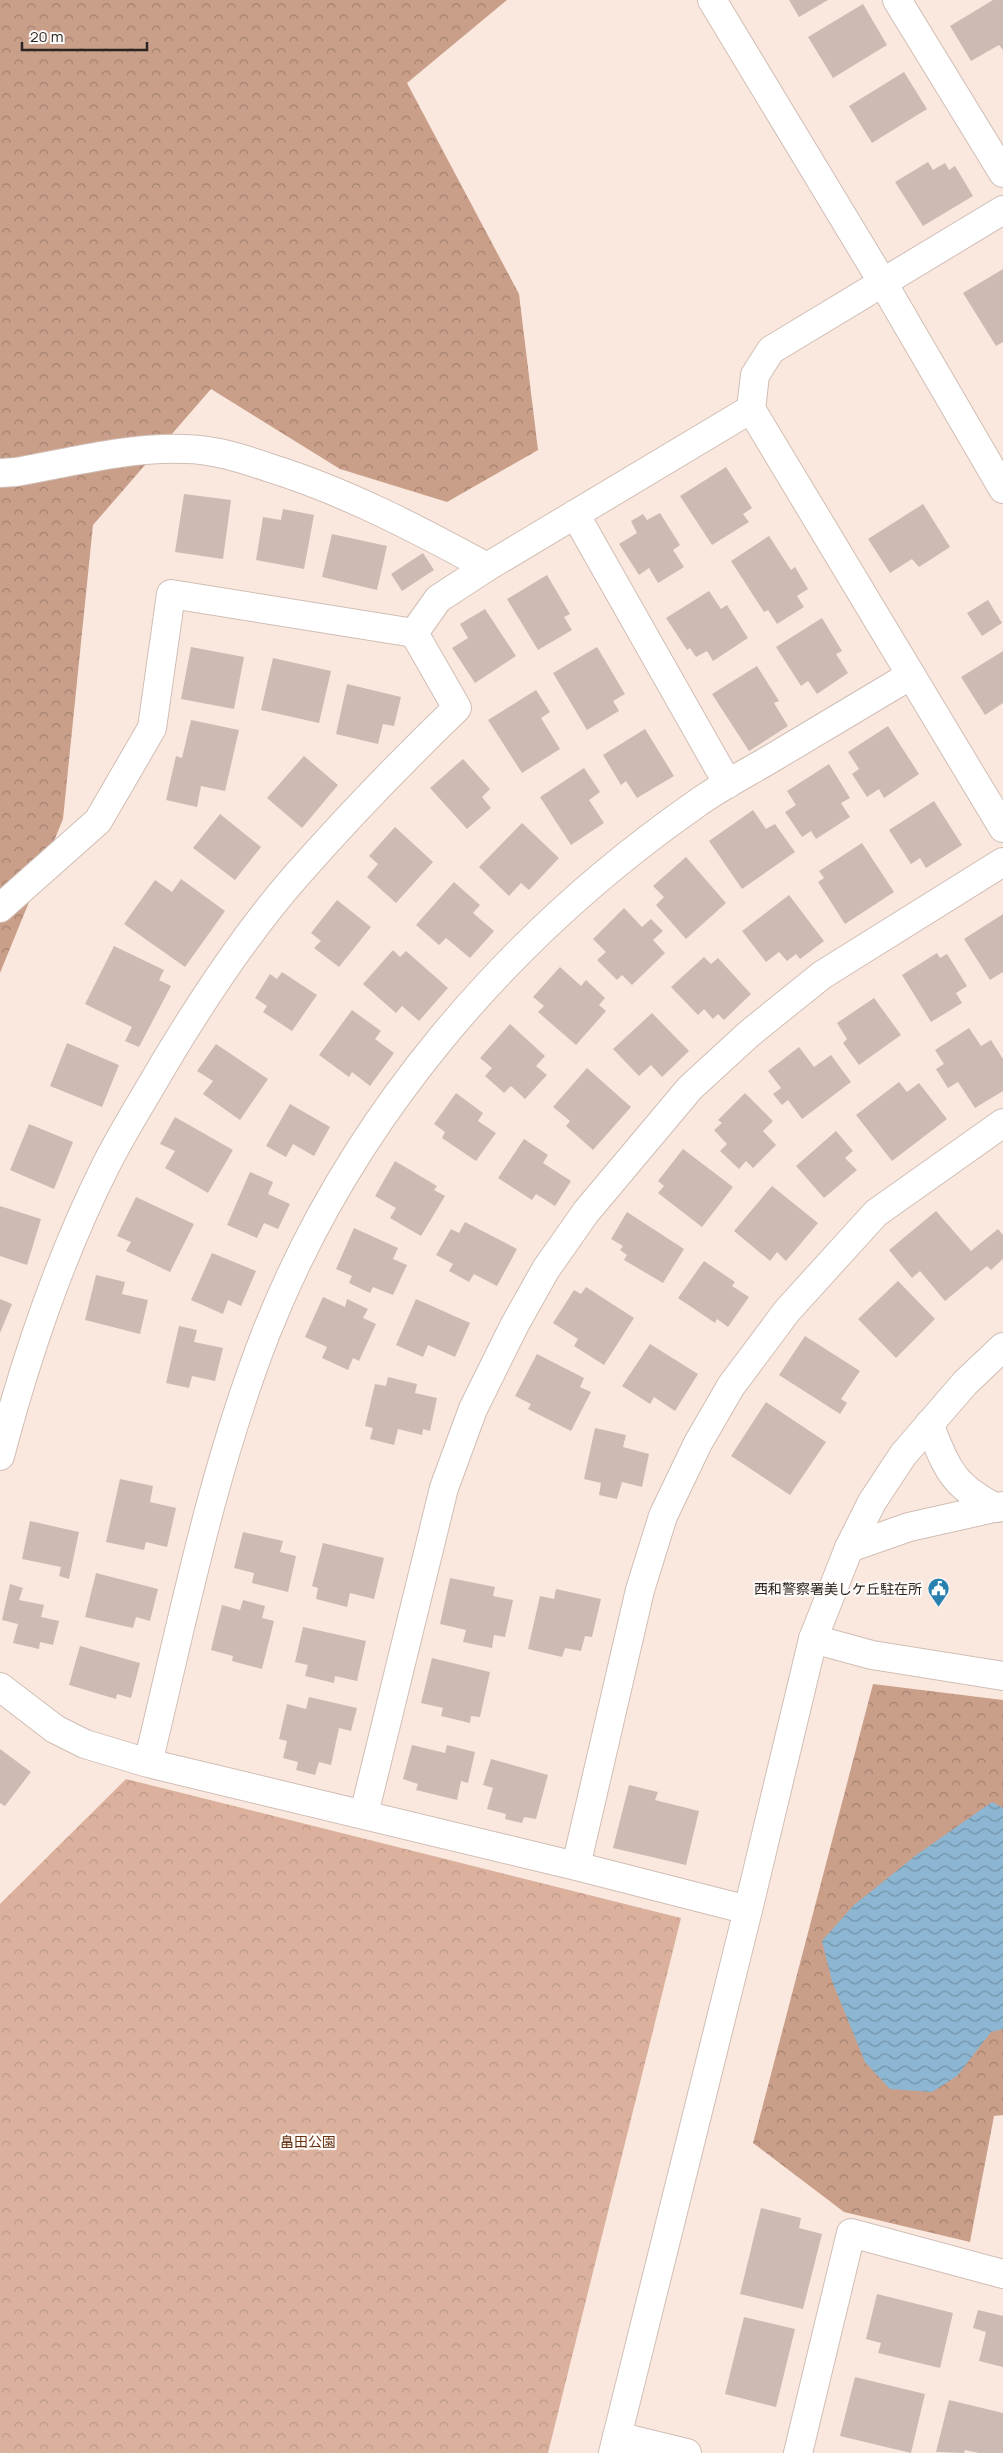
<svg xmlns="http://www.w3.org/2000/svg" width="1003" height="2453" font-family="Manrope,'Noto Sans JP',sans-serif">
<style>
.forest{fill:url(#forest-crowns)}
.park{fill:url(#park-crowns)}
.water{fill:url(#water-waves)}
.building{fill:#ccbbb2}
.lines{fill:none;stroke-linecap:round;stroke-linejoin:round}
.minor-casing{stroke:#d0beb5;stroke-width:30}
.tertiary-casing{stroke:#d0beb5;stroke-width:30}
.minor{stroke:#fff;stroke-width:28}
.tertiary{stroke:#fff;stroke-width:28}
.labels{text-anchor:middle;stroke-width:4.5;stroke-linejoin:round;paint-order:stroke}
.poi-label{font-size:14px;fill:#2b2522;stroke:#fcf9f7;text-anchor:end}
.park-label{font-size:14px;fill:#683112;stroke:#fcf9f7}
</style>
<defs>
<pattern id="forest-crowns" width="20" height="18" patternUnits="userSpaceOnUse" patternTransform="scale(1.25)"><rect width="20" height="18" fill="#ca9f8a"/><path d="M2 6a3 3 0 1 1 6 0M12 15a3 3 0 1 1 6 0" fill="none" stroke="#a48170"/></pattern>
<pattern id="park-crowns" width="20" height="18" patternUnits="userSpaceOnUse" patternTransform="scale(1.25)"><rect width="20" height="18" fill="#dbb19d"/><path d="M2 6a3 3 0 1 1 6 0M12 15a3 3 0 1 1 6 0" fill="none" stroke="#bc9887"/></pattern>
<pattern id="water-waves" width="16" height="10" patternUnits="userSpaceOnUse" patternTransform="scale(1.25)"><rect width="16" height="10" fill="#8cb6d1"/><path d="M0 5q4-4 8 0t8 0" fill="none" stroke="#7394a9"/></pattern>
</defs>
<rect width="100%" height="100%" fill="#fae8df"/>
<!-- forest -->
<path class="forest" d="M0,0H507L407,83L519,294L538,450L447,502L340,469L211,389L93,525L63,819L0,973Z
M873,1684L1003,1700V2115L994,2116L970,2242L844,2212L753,2143Z"/>
<!-- park -->
<path class="park" d="M126,1779L681,1918L548,2453H0V1904Z"/>
<!-- water -->
<path class="water" d="M992,1802L1003,1808V2029L991,2032L957,2076L932,2092L890,2089L865,2062L832,1981L822,1941L853,1906L915,1856Z"/>
<!-- building -->
<path class="building" d="M789,0H828L799,17Z
M993,0H1003V50L999,45L971,61L950,26Z
M863,4L887,45L833,78L808,37Z
M904,72L927,109L872,143L849,106Z
M928,162L933,170L945,163L949,170L955,166L973,196L923,226L895,182Z
M1003,269V342L996,346L963,293Z
M726,467L752,508L743,514L749,522L712,545L680,496Z
M184,494L231,500L223,559L175,552Z
M923,504L950,547L919,567L912,559L890,573L868,539Z
M283,509L314,515L304,569L256,560L263,517L281,520Z
M660,513L680,545L673,550L684,567L658,583L649,568L639,575L619,544L637,533L631,521L643,514L647,520Z
M332,534L387,546L377,590L322,577Z
M769,536L791,570L795,567L808,589L797,596L804,607L777,624L768,610L764,612L731,561Z
M423,553L434,570L402,591L391,574Z
M547,575L570,614L564,617L572,630L538,650L507,599Z
M709,591L721,609L727,605L748,638L713,661L707,651L696,657L690,648L687,650L666,618Z
M988,600L1002,623L982,636L967,613Z
M485,609L516,656L475,683L452,648L468,638L460,624Z
M822,618L842,651L836,654L848,673L817,694L808,681L801,686L776,647Z
M191,647L244,657L234,709L181,699Z
M597,647L625,694L613,701L619,711L587,730L553,673Z
M1003,651V703L985,715L961,677Z
M273,658L331,671L319,723L261,710Z
M757,666L779,701L774,703L788,726L749,751L712,694Z
M347,684L401,697L394,726L383,724L378,744L336,734Z
M536,690L550,712L541,718L560,749L522,773L488,720Z
M191,720L239,730L225,791L201,786L197,807L166,800L176,756L182,758Z
M888,726L919,774L884,798L879,789L867,797L852,774L859,769L848,752Z
M645,729L674,776L637,798L626,781L621,785L603,755Z
M304,756L338,785L302,828L267,798Z
M463,759L490,789L482,797L491,808L467,829L430,788Z
M829,764L850,798L841,803L850,817L816,839L811,831L802,837L785,812L796,805L787,791Z
M584,768L600,792L589,800L604,823L571,845L540,797Z
M934,801L962,845L926,868L920,858L911,864L889,830Z
M753,810L766,829L775,824L795,852L742,889L709,841Z
M220,814L261,847L235,880L193,848Z
M522,823L559,858L529,890L521,883L509,896L479,867Z
M395,827L433,862L396,903L367,877L378,864L369,856Z
M862,843L894,892L845,924L818,882L824,878L819,871Z
M686,857L726,903L686,939L656,905L664,897L653,886Z
M181,879L225,911L185,967L124,924L155,880L172,892Z
M454,882L480,905L473,913L494,931L470,958L446,938L439,945L416,925Z
M789,895L824,941L800,959L796,954L787,961L779,952L766,962L742,931Z
M337,900L371,927L339,967L314,948L321,941L311,933Z
M624,908L642,927L651,919L663,931L653,940L665,953L632,985L622,975L617,980L597,960L606,952L593,939Z
M1003,914V972L990,980L964,939Z
M114,946L164,970L159,980L171,986L139,1047L125,1041L132,1027L85,1004Z
M393,950L400,957L406,951L448,988L419,1021L402,1006L396,1013L363,984Z
M937,953L940,958L947,954L967,986L956,993L962,1003L931,1022L902,975Z
M704,957L711,964L718,958L751,994L724,1020L718,1014L713,1019L704,1009L698,1015L671,987Z
M560,967L581,986L586,980L605,998L599,1005L606,1011L576,1045L538,1012L544,1006L533,997Z
M282,972L317,995L292,1031L263,1012L267,1006L255,998L270,974L277,979Z
M874,998L901,1035L859,1065L843,1043L847,1039L837,1023Z
M352,1010L381,1031L375,1039L394,1053L370,1086L352,1072L349,1077L319,1055Z
M652,1013L689,1051L662,1077L651,1065L639,1076L613,1049Z
M510,1024L545,1056L536,1066L547,1075L525,1099L511,1086L504,1093L485,1076L492,1068L480,1058Z
M969,1028L981,1046L991,1040L1003,1059V1091L975,1108L958,1082L948,1088L936,1069L944,1064L935,1050Z
M67,1043L119,1065L102,1107L50,1086Z
M216,1044L268,1079L240,1120L203,1094L213,1081L197,1071Z
M799,1047L814,1067L831,1055L851,1082L802,1119L788,1100L782,1105L773,1094L781,1088L768,1071Z
M587,1068L631,1107L593,1150L566,1126L570,1121L553,1107Z
M899,1082L907,1092L919,1083L947,1119L892,1161L856,1115Z
M456,1093L483,1113L478,1121L496,1133L476,1161L442,1138L445,1132L434,1124Z
M745,1093L773,1121L763,1131L776,1145L753,1168L746,1161L739,1169L720,1151L727,1144L714,1130L722,1123L718,1120Z
M290,1104L330,1127L314,1156L293,1144L286,1157L266,1146Z
M175,1117L233,1150L208,1193L165,1168L175,1151L160,1144Z
M29,1124L73,1142L54,1189L10,1170Z
M836,1131L853,1151L845,1158L857,1170L824,1198L796,1166Z
M524,1139L548,1155L543,1163L571,1181L555,1206L536,1194L532,1200L498,1178Z
M683,1149L733,1187L702,1227L658,1193L664,1186L658,1181Z
M395,1161L437,1186L434,1190L445,1196L421,1236L390,1218L396,1208L375,1196Z
M250,1172L273,1182L268,1194L290,1204L278,1229L264,1223L257,1238L227,1225Z
M772,1186L818,1223L786,1261L777,1252L770,1261L734,1231Z
M136,1197L194,1224L170,1272L126,1251L131,1242L117,1236Z
M0,1206L41,1219L27,1265L0,1256Z
M936,1211L971,1251L998,1229L1003,1235V1259L991,1270L987,1266L945,1301L920,1271L912,1278L889,1250Z
M627,1212L684,1249L663,1283L624,1260L627,1255L620,1250L623,1246L611,1239Z
M465,1222L517,1249L497,1286L474,1274L469,1282L449,1271L453,1264L436,1255L451,1229L459,1233Z
M354,1228L398,1248L393,1259L407,1265L393,1295L373,1287L370,1293L349,1283L352,1276L336,1269Z
M212,1253L256,1271L241,1306L228,1300L223,1314L191,1300Z
M704,1261L735,1282L732,1286L749,1297L728,1327L717,1319L715,1323L678,1298Z
M96,1275L125,1282L122,1294L148,1300L140,1334L85,1320Z
M898,1281L935,1319L896,1358L858,1319Z
M586,1287L634,1318L604,1365L574,1346L578,1339L553,1323L574,1290L581,1294Z
M323,1297L345,1307L347,1299L368,1309L363,1318L376,1324L359,1361L353,1358L348,1370L322,1358L327,1347L305,1337Z
M0,1299L12,1304L0,1333Z
M416,1299L470,1323L455,1357L428,1345L423,1357L396,1345Z
M179,1326L197,1330L194,1342L223,1348L215,1381L192,1376L189,1388L166,1383Z
M805,1336L860,1371L841,1399L847,1403L840,1414L779,1375Z
M650,1344L698,1374L675,1411L654,1397L650,1404L622,1386Z
M537,1354L584,1378L580,1387L591,1392L571,1431L528,1409L531,1404L515,1396Z
M388,1377L417,1384L415,1393L437,1398L430,1431L423,1429L422,1435L398,1429L394,1445L370,1439L373,1428L365,1426L375,1384L386,1386Z
M766,1402L826,1442L790,1495L731,1456Z
M595,1428L626,1435L623,1447L649,1454L642,1487L622,1482L617,1499L599,1495L601,1483L584,1479Z
M120,1479L153,1486L150,1502L176,1508L167,1547L146,1542L144,1550L106,1542Z
M30,1521L79,1532L69,1579L59,1576L61,1567L22,1559Z
M243,1532L283,1541L280,1552L296,1556L288,1592L252,1583L254,1573L234,1568Z
M323,1543L384,1558L374,1599L350,1593L347,1607L316,1599L318,1588L312,1586Z
M96,1573L158,1589L150,1621L136,1617L133,1628L85,1617Z
M450,1578L495,1587L493,1596L513,1600L505,1637L494,1635L492,1648L463,1642L466,1630L440,1624Z
M10,1584L23,1588L19,1600L44,1605L41,1617L59,1621L53,1645L40,1642L39,1649L13,1643L18,1624L2,1620Z
M556,1589L601,1599L592,1637L585,1636L581,1651L565,1648L562,1657L528,1649L540,1596L554,1599Z
M243,1600L265,1606L262,1618L274,1621L262,1669L232,1661L233,1656L211,1650L222,1605L240,1610Z
M303,1627L366,1641L357,1681L335,1676L334,1683L305,1676L308,1665L295,1662Z
M80,1646L140,1663L131,1698L117,1694L116,1699L69,1685Z
M432,1658L490,1672L480,1717L471,1716L470,1723L441,1716L443,1708L421,1703Z
M309,1697L357,1708L351,1731L339,1728L331,1765L319,1762L315,1775L296,1770L298,1762L283,1758L287,1741L279,1739L287,1704L306,1709Z
M412,1745L445,1753L447,1745L475,1752L468,1783L461,1781L457,1800L416,1790L418,1784L403,1779Z
M0,1749L31,1772L5,1806L0,1803Z
M491,1759L548,1775L536,1819L524,1817L522,1823L505,1819L506,1814L487,1809L493,1788L483,1785Z
M629,1785L658,1792L655,1800L699,1811L686,1865L613,1848Z
M761,2208L801,2218L799,2228L822,2234L803,2309L740,2294Z
M877,2294L953,2313L940,2368L878,2353L881,2343L866,2339Z
M978,2310L1003,2316V2367L979,2361L986,2332L973,2328Z
M744,2317L795,2329L776,2407L725,2394Z
M855,2377L925,2394L911,2453L840,2436Z
M949,2400L1003,2413V2453H979L965,2450L964,2453L936,2452Z"/>
<g class="lines">
<defs>
<path id="minor" d="M897,0L1003,173
M751,409L1003,828
M0,473L16,472C72,462 128,447 185,449C213,449 244,459 270,468C347,492 417,529 487,567L751,409L755,375L771,350L1003,210
M575,514L728,784
M0,908L98,821L152,728L171,594L414,633L438,599L487,567
M929,1424C947,1468 952,1486 997,1508
M0,1456C26,1357 59,1259 105,1167C123,1131 145,1097 165,1062C204,997 246,933 296,876C347,818 401,762 457,708L414,633
M849,1548L909,1527L1003,1506
M813,1639L872,1655L1003,1676
M0,1687L55,1729L85,1744L148,1763L576,1866L748,1910
M148,1763C183,1619 212,1471 266,1333C351,1118 507,936 696,804C718,788 743,775 767,761C815,732 863,704 911,675
M364,1814L444,1488L473,1409L514,1326L546,1269L586,1212L690,1088L750,1033L822,975L1003,862
M576,1866L640,1590L663,1516L698,1443L731,1386L787,1311L876,1213L1003,1123
M798,2453L851,2233L1003,2274"/>
<path id="tertiary" d="M712,0L883,283L1003,489
M617,2436L687,2453
M613,2453L748,1910L813,1639L849,1548L872,1502L903,1455L965,1383L1003,1347"/>
</defs>
<!-- minor casing -->
<use href="#minor" class="minor-casing"/>
<!-- tertiary casing -->
<use href="#tertiary" class="tertiary-casing"/>
<!-- minor -->
<use href="#minor" class="minor"/>
<!-- tertiary -->
<use href="#tertiary" class="tertiary"/>
</g>
<!-- icons -->
<defs>
<symbol id="civic-pin" viewBox="-11 -11 22 30"><path d="M0 17L-7.5 6A9.5 9.5 0 1 1 7.5 6Z" fill="#2881af" stroke="#fcf9f7"/><path d="M-.6-6.5H3V-4.5H.6V-3L4-1V1h2V6H-6V1h2V-1L-.6-3ZM-1.2 2.5V6h2.4V2.5Z" fill="#fff"/></symbol>
</defs>
<g fill-rule="evenodd">
<use href="#civic-pin" x="926" y="1576" width="25" height="34"/>
</g>
<g class="labels">
<!-- poi labels -->
<g class="poi-label">
<text x="922" y="1594">西和警察署美しケ丘駐在所</text>
</g>
<!-- park labels -->
<g class="park-label">
<text x="308" y="2147">畠田公園</text>
</g>
</g>
<!-- scale -->
<path d="M22 42v8h125v-8" fill="none" stroke="#2b2522" stroke-width="2.5"/>
<text x="30" y="42" font-size="15" fill="#2b2522" stroke="#fcf9f7" stroke-width="4" paint-order="stroke">20 m</text>
</svg>
